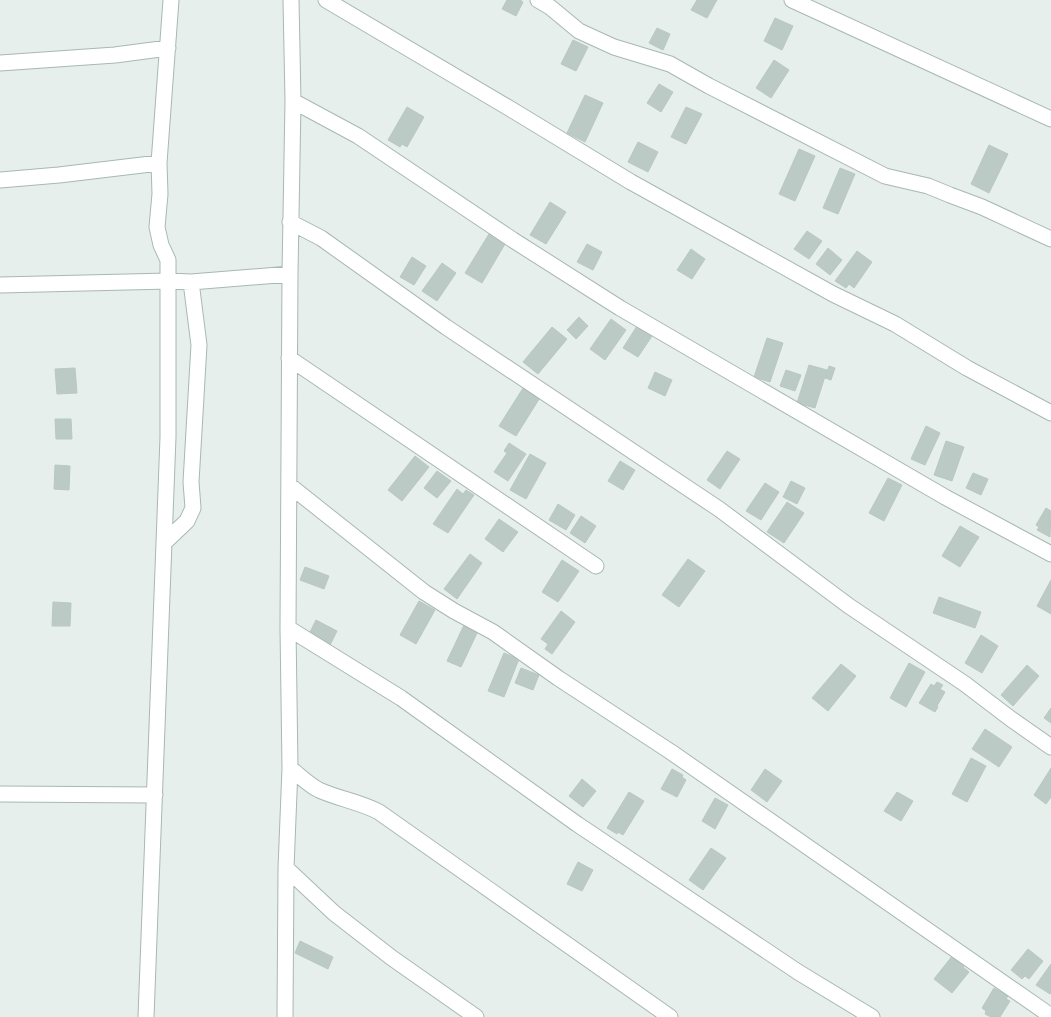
<svg xmlns="http://www.w3.org/2000/svg" width="1051" height="1017" font-family="'Alegreya Sans',sans-serif">
<style>
.building{fill:#bbcac4;stroke:#b8c9c2}
.lines{fill:none;stroke-linecap:round;stroke-linejoin:round}
.minor-casing{stroke:#a8b8b2;stroke-width:17}
.minor{stroke:#fff;stroke-width:15}
</style>
<rect width="100%" height="100%" fill="#e6efeb"/>
<!-- building -->
<path class="building" d="M507,0H520L523,2L516,16L502,9Z
M697,0H717L707,18L691,10Z
M775,18L793,26L782,50L764,41Z
M657,28L670,34L663,50L649,43Z
M573,40L588,47L576,71L561,64Z
M774,60L789,70L771,98L756,88Z
M659,84L673,92L661,112L647,103Z
M585,95L603,103L585,142L567,133Z
M407,107L424,117L407,147L402,144L400,147L388,140Z
M686,107L702,114L686,144L671,137Z
M638,142L658,152L648,172L628,162Z
M989,145L1008,154L989,193L971,184Z
M799,149L815,156L795,201L779,194Z
M840,168L855,174L838,214L823,208Z
M550,202L566,212L546,244L530,235Z
M807,231L822,241L809,259L794,249Z
M489,234L505,244L482,283L465,273Z
M587,244L602,252L593,270L577,262Z
M828,248L842,260L830,275L816,264Z
M691,249L705,259L692,279L677,270Z
M857,251L872,262L854,288L849,284L846,288L835,281Z
M412,257L426,266L414,285L400,277Z
M442,263L456,273L437,301L422,291Z
M579,317L588,326L576,339L567,330Z
M611,319L626,330L605,360L590,349Z
M637,326L652,336L638,357L623,348Z
M552,327L567,339L538,374L523,362Z
M767,338L783,343L770,382L754,377Z
M809,365L827,370L815,408L797,403Z
M829,366L835,368L831,380L825,378Z
M75,368L77,393L57,394L55,369Z
M786,370L801,375L795,391L780,386Z
M655,372L672,380L665,396L648,388Z
M525,385L541,396L516,436L499,426Z
M55,419H71L72,439H56Z
M926,426L940,433L925,465L911,459Z
M946,441L964,447L952,481L934,475Z
M509,443L526,454L508,481L494,472L507,453L504,451Z
M727,451L740,459L720,489L707,480Z
M530,454L546,463L526,499L510,490Z
M415,456L429,467L402,501L388,490Z
M620,461L635,470L623,490L608,481Z
M55,465L70,466L69,490L54,489Z
M437,471L451,481L437,498L424,488Z
M973,473L988,479L981,495L966,488Z
M888,478L902,485L884,521L869,513Z
M791,481L805,488L797,504L783,497Z
M765,483L779,492L761,520L746,511Z
M457,489L463,494L466,490L474,495L448,533L433,524Z
M787,502L804,513L784,543L767,532Z
M558,504L575,515L566,530L549,520Z
M1046,508L1051,511L1050,537L1037,530L1039,527L1036,525Z
M581,516L596,526L585,543L570,533Z
M499,519L518,532L503,552L485,539Z
M960,526L979,537L960,567L942,556Z
M470,554L482,563L457,599L444,589Z
M688,559L705,571L679,607L662,595Z
M562,560L579,571L558,602L542,592Z
M305,567L329,576L324,589L300,580Z
M1051,580V614L1037,606Z
M939,597L981,612L975,628L933,613Z
M419,601L435,610L416,644L400,635Z
M53,602L71,603L70,626H52Z
M561,611L575,622L552,654L545,649L548,644L541,639Z
M316,620L337,631L330,645L309,634Z
M464,625L478,631L461,667L447,661Z
M981,635L998,646L982,673L965,663Z
M504,653L519,659L504,697L488,691Z
M909,663L925,672L906,707L890,698Z
M841,664L856,676L828,711L812,698Z
M1027,665L1039,676L1013,706L1001,695Z
M521,668L539,675L533,690L515,683Z
M937,682L943,685L940,689L945,692L937,706L938,707L935,712L919,703L931,684L934,686Z
M1051,708V723L1044,718Z
M985,729L1012,747L999,767L972,749Z
M971,758L986,766L967,802L952,794Z
M1051,768V797L1046,804L1034,795Z
M672,769L683,775L682,777L686,780L677,797L661,789Z
M765,769L782,781L767,802L751,790Z
M582,779L596,791L583,807L569,796Z
M629,792L644,801L623,835L618,832L617,834L607,828Z
M897,792L913,801L901,821L884,811Z
M715,798L728,805L715,829L702,821Z
M711,848L726,858L703,890L689,880Z
M578,862L593,870L582,891L567,884Z
M300,941L333,957L328,969L295,953Z
M1028,949L1043,961L1029,979L1025,976L1022,979L1011,970Z
M953,955L965,965L963,967L969,972L952,993L934,979Z
M1051,964V993L1050,994L1036,985Z
M994,988L1008,996L1006,999L1010,1001L1000,1017H991L985,1014L986,1011L982,1008Z"/>
<g class="lines">
<defs>
<path id="minor" d="M326,0L509,108L631,182L833,294L895,324L967,368L1051,413
M538,0L550,7L579,31L614,47L670,64L709,86L885,176L928,186L950,195L982,207L1051,239
M792,0L1051,119
M0,63L115,55L168,48
M293,101L358,136L513,240L620,308L945,497L1051,554
M0,180L59,175L159,163
M290,222L321,238L446,327L719,509L849,606L965,684L1011,719L1051,747
M0,285L169,281L191,282L290,274L293,101L291,0
M289,358L596,566
M289,485L424,592L454,611L493,632L558,678L671,752L1051,1016
M165,542L187,521L193,508L191,482L199,345L191,282
M288,628L401,698L577,824L798,972L872,1017
M290,768C299,775 309,785 319,790C339,799 360,802 379,812L670,1017
M0,794L155,795
M286,868L334,913L392,958L476,1017
M146,1017L168,437V260L161,245L157,227L160,194L159,163L171,0
M285,1017L286,868L290,768L288,628L290,274"/>
</defs>
<!-- minor casing -->
<use href="#minor" class="minor-casing"/>
<!-- minor -->
<use href="#minor" class="minor"/>
</g>
</svg>
